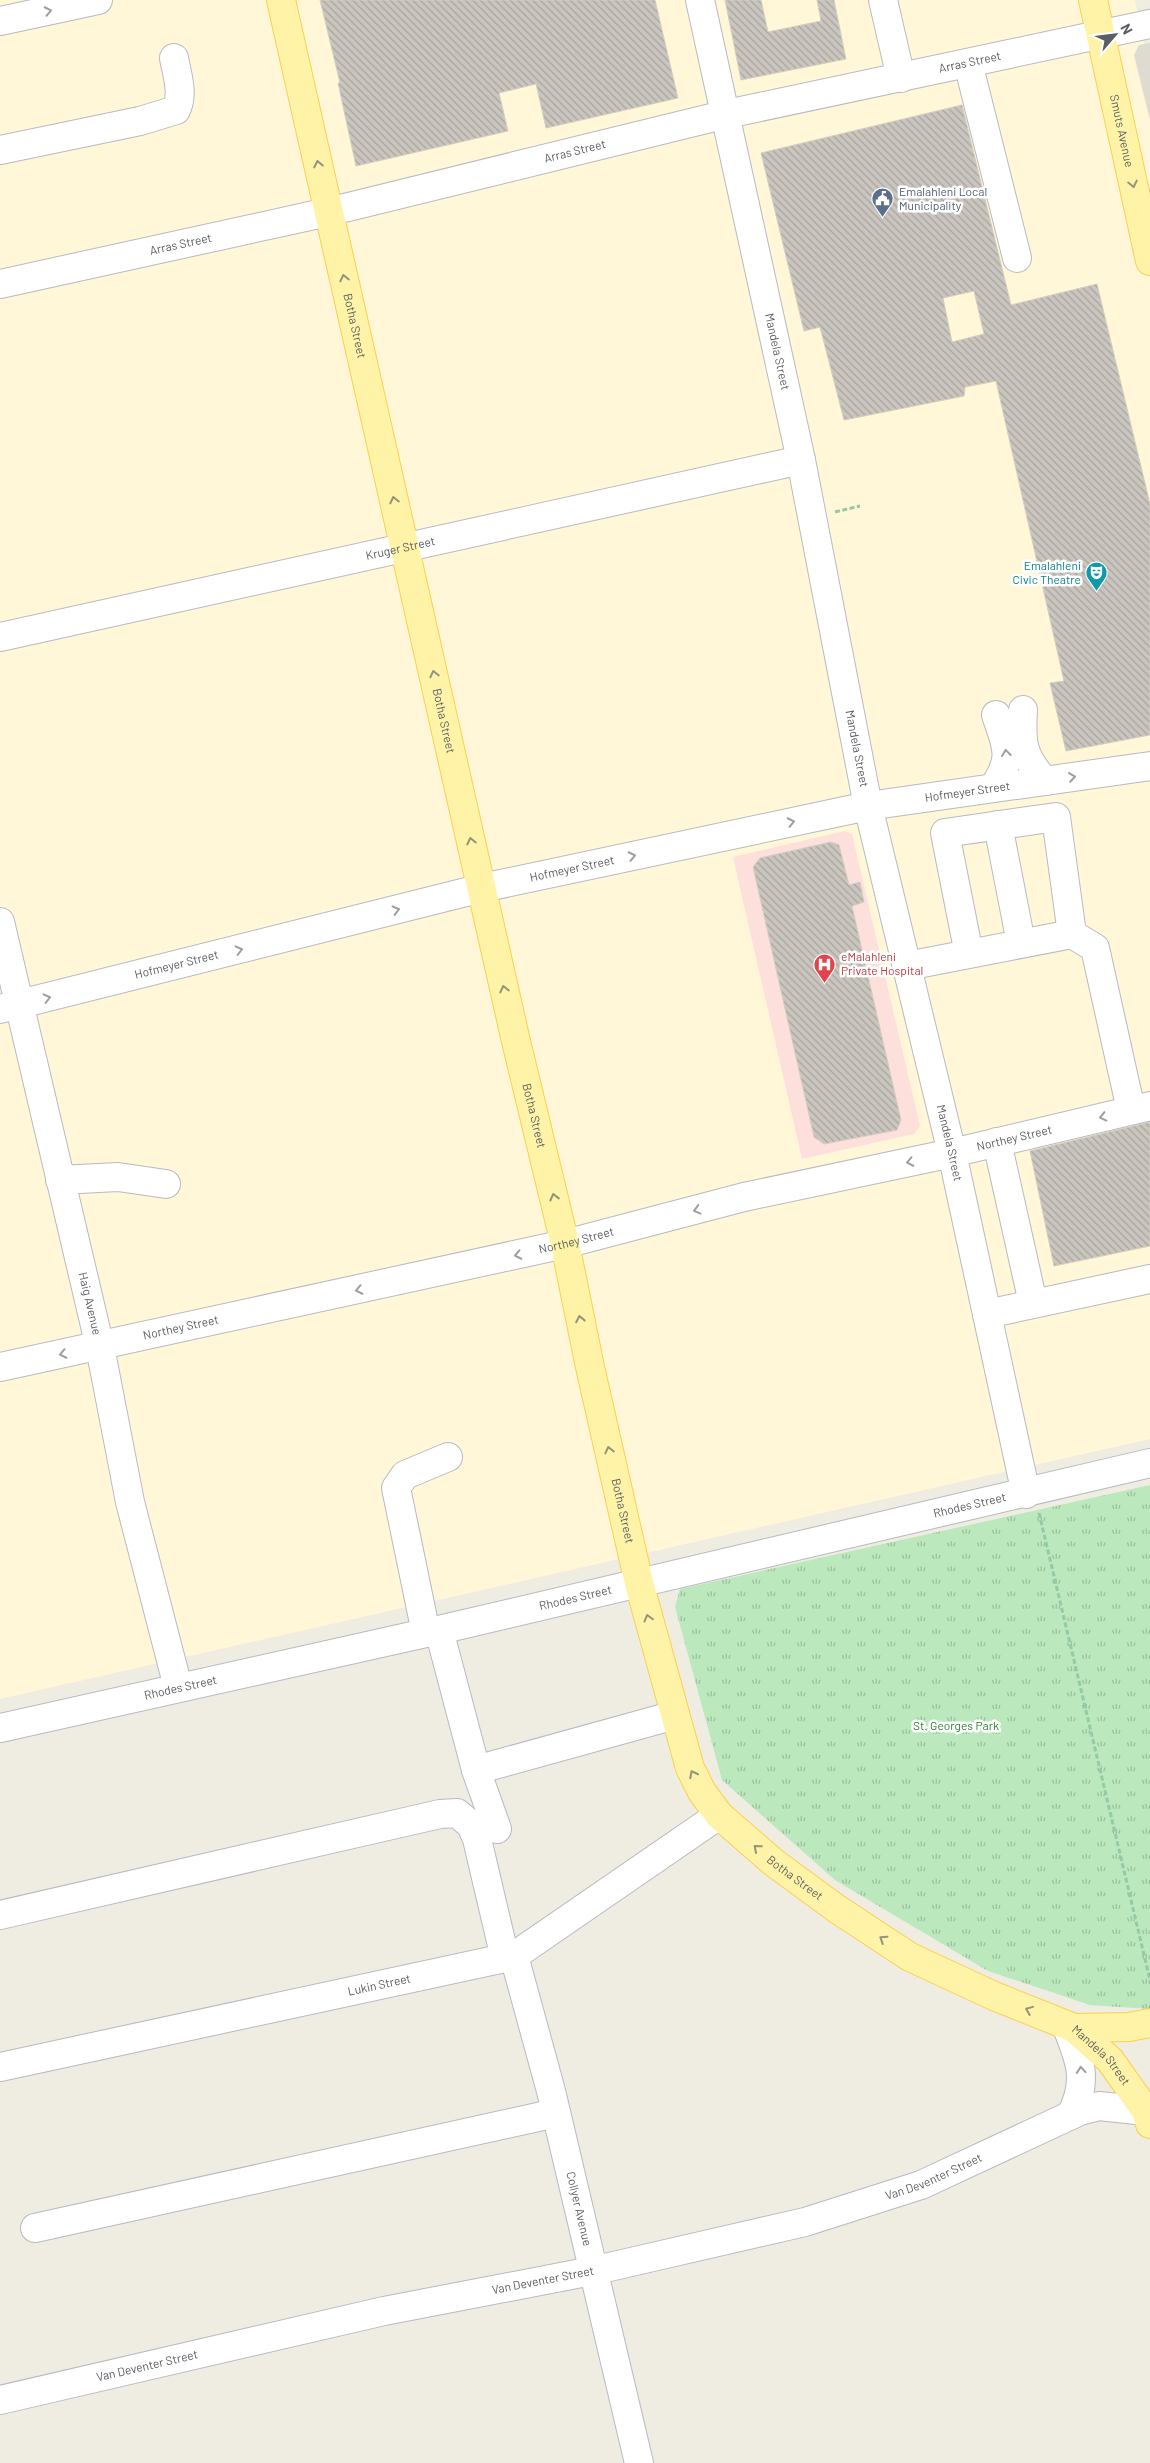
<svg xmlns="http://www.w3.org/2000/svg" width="1150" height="2463" font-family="Barlow,sans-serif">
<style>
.commercial{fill:#fff7d7}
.education{fill:#dedbd1}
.medical{fill:#fde0dc}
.park{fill:url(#park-tufts)}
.building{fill:url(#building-back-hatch);stroke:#d4cec0;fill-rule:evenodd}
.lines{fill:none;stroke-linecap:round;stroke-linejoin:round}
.minor-casing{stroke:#b7bac0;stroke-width:30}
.major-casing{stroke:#fdcf4d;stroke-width:30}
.path{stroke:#94caa5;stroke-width:3;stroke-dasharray:5 2.5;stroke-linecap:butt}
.minor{stroke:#fff;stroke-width:28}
.major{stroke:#fff3a7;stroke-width:28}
.oneway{stroke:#9c9fa2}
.oneway2{stroke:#94937b}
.labels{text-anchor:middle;stroke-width:5;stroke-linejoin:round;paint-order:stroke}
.street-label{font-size:12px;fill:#5a5f64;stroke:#fff}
.service-label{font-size:12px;fill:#4e5e75;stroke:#fff;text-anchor:start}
.culture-label{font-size:12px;fill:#0d838f;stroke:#fff;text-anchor:end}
.health-label{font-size:12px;fill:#be3a42;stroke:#fff;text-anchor:start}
.park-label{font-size:12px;fill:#2d8232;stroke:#fff}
</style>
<defs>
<pattern id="park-tufts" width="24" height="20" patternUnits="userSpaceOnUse" patternTransform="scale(1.25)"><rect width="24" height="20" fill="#bce8bd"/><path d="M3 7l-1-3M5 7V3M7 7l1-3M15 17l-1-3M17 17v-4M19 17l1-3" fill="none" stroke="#9cbf9d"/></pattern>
<pattern id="building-back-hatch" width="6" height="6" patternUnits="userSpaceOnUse" patternTransform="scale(1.25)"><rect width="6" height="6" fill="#cac6bf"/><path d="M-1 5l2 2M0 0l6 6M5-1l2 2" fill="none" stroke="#a7a49f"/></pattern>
</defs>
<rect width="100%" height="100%" fill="#efece2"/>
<!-- commercial -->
<path class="commercial" d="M0,0H1135L1150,73V1439L0,1699Z"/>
<!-- education -->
<path class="education" d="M1150,43V120L1134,55L1139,45Z"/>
<!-- medical -->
<path class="medical" d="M845,831L852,834L920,1126L914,1134L802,1159L733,857Z"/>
<!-- park -->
<path class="park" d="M1150,1485V2009L1090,2005L988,1971L835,1880L722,1780L675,1607L680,1589Z"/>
<!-- building -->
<path class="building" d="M320,0H655L678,98L546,128L536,84L499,93L508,131L356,166L338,83H340Z
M725,0H761L768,32L821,21L817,0H834L846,59L741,80Z
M962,105L1011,305L1097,284L1150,504V735L1066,751L1050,683L1064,681L996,381L965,387L964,396L844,420L820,327L804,331L761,153ZM974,291L984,334L952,342L943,298Z
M831,842L839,845L849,885L860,882L864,902L852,906L901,1120L897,1130L824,1144L814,1137L753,867L760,858Z
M1150,1122V1246L1054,1266L1030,1151Z"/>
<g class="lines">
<defs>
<g id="minor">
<path id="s1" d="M700,0L801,460L868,806L952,1153L1026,1494"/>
<path d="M883,0L901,78"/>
<path d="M0,21L98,0"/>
<path d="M968,63L1017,258"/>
<path d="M0,150L140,121L176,110C184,94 177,75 174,58"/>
<path id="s2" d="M0,284L328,212L727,114L1150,24"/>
<path id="s3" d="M0,637L801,460"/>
<path d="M1023,710C1021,743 1022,756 1045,781"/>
<path d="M993,788C1014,757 1007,748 996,715"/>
<path d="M998,825L1021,943"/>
<path id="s4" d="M0,922L100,1347L130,1502L178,1687"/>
<path d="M966,939L945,833L1056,817L1072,934L1095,948L1131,1110"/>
<path d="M907,966L1072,934"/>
<path id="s5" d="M0,1009L482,888L868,806L1150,766"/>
<path d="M997,1142L1033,1303"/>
<path d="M60,1180L118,1177L166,1184"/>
<path d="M987,1314L1150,1279"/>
<path id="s6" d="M0,1367L565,1244L744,1197L952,1153L1150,1106"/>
<path d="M439,1630L476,1770L497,1829"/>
<path d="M426,1633L396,1488L405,1475L448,1457"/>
<path id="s7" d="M0,1728L439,1630L1150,1463"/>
<path d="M476,1770L675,1715"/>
<path d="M0,1915L440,1814L457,1813L471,1825L477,1839L505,1958"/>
<path id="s8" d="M514,1956L551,2091L639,2463"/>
<path d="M1066,2025C1080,2060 1089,2080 1071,2115"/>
<path id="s9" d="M0,2067L514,1956L719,1815"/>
<path d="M35,2228L556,2113"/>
<path id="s10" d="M0,2400L384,2311L592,2271L805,2222L921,2185L1080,2111L1099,2106L1146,2111"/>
</g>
<g id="major">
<path id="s11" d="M281,0L515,1037L565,1244L590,1367L639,1583L690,1768L702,1792L719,1815L773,1862L837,1909L910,1957L994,1996L1074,2028L1110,2060L1146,2111L1150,2124"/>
<path id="s12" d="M1093,0L1150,261"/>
<path d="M1074,2028L1129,2027L1150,2023"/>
</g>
</defs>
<!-- minor casing -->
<use href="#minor" class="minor-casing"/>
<!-- major casing -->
<use href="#major" class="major-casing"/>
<!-- path -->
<path class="path" d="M835,512L860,506
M1039,1513L1150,1980"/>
<!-- minor -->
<use href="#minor" class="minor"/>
<!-- major -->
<use href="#major" class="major"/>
</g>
<!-- one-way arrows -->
<defs><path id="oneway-chevron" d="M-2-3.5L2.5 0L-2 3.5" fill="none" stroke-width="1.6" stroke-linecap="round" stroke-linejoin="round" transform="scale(1.25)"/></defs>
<g class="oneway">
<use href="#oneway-chevron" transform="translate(48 11) rotate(-12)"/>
<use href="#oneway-chevron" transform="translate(1006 753) rotate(-97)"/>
<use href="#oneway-chevron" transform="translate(1072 777) rotate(-8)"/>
<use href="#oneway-chevron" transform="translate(791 822) rotate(-12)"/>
<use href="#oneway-chevron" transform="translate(632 856) rotate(-12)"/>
<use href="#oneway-chevron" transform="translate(396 910) rotate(-14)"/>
<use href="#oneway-chevron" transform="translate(239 950) rotate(-14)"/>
<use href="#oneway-chevron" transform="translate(47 998) rotate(-14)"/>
<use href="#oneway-chevron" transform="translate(1103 1117) rotate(167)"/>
<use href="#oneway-chevron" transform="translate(910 1162) rotate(168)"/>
<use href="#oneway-chevron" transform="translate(697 1210) rotate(165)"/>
<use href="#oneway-chevron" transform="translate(518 1255) rotate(168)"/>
<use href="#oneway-chevron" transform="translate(359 1290) rotate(168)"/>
<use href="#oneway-chevron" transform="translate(63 1354) rotate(168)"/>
<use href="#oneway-chevron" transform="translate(1081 2070) rotate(-95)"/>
</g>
<g class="oneway2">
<use href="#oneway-chevron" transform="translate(318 164) rotate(-102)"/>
<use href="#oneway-chevron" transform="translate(1133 184) rotate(78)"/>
<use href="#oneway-chevron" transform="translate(344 278) rotate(-103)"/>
<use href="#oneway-chevron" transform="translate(394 500) rotate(-103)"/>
<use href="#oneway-chevron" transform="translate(434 674) rotate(-103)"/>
<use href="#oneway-chevron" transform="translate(471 841) rotate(-103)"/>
<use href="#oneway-chevron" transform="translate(504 989) rotate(-103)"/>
<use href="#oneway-chevron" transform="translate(554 1197) rotate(-104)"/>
<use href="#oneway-chevron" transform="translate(580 1319) rotate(-101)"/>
<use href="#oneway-chevron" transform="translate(609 1450) rotate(-103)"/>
<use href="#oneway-chevron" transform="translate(648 1618) rotate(-105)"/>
<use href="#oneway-chevron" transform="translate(693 1774) rotate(-117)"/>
<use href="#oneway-chevron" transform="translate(757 1848) rotate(-139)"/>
<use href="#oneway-chevron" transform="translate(883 1939) rotate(-147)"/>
<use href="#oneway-chevron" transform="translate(1029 2010) rotate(-158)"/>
</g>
<!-- icons -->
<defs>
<symbol id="civic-pin" viewBox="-11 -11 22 30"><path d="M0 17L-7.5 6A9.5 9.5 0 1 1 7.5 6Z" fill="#5c6f8a" stroke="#fff"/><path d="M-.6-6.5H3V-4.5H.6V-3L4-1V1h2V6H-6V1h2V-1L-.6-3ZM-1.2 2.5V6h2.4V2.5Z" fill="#fff"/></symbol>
<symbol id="theatre-pin" viewBox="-11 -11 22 30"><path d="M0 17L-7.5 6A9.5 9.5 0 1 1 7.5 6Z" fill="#0f9aa8" stroke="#fff"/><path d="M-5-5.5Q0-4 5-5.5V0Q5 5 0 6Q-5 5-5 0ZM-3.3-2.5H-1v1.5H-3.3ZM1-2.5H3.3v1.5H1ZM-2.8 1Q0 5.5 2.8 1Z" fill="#fff"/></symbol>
<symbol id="hospital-pin" viewBox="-11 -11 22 30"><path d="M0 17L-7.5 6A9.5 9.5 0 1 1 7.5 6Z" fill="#e0444e" stroke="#fff"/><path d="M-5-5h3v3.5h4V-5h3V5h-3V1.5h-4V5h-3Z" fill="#fff"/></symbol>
</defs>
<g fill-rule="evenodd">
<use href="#civic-pin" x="870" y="186" width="25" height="34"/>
<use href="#theatre-pin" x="1084" y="560" width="25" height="34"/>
<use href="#hospital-pin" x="812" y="952" width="25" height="34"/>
</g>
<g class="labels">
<!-- street labels -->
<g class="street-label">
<text dy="4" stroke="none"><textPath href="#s2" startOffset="995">Arras Street</textPath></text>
<text dy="4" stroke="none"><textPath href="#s12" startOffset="134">Smuts Avenue</textPath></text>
<text dy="4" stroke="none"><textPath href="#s2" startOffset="590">Arras Street</textPath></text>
<text dy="4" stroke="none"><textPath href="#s2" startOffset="185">Arras Street</textPath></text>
<text dy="4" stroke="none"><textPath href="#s11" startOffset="334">Botha Street</textPath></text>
<text dy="4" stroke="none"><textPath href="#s1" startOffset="360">Mandela Street</textPath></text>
<text dy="4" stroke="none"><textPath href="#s3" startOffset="410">Kruger Street</textPath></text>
<text dy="4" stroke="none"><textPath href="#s11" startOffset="739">Botha Street</textPath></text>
<text dy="4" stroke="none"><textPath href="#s1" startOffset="765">Mandela Street</textPath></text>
<text dy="4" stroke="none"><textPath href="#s5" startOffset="992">Hofmeyer Street</textPath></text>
<text dy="4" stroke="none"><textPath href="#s5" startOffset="589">Hofmeyer Street</textPath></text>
<text dy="4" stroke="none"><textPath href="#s5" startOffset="182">Hofmeyer Street</textPath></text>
<text dy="4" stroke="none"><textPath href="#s11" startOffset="1144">Botha Street</textPath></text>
<text dy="4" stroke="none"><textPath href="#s6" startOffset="1040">Northey Street</textPath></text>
<text dy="4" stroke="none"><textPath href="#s1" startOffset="1170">Mandela Street</textPath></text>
<text dy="4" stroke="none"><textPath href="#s6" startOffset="590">Northey Street</textPath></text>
<text dy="4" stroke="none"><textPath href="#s4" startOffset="392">Haig Avenue</textPath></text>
<text dy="4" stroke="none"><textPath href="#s6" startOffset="185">Northey Street</textPath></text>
<text dy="4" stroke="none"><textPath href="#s7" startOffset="995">Rhodes Street</textPath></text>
<text dy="4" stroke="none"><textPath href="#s11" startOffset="1549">Botha Street</textPath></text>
<text dy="4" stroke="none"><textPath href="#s7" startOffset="590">Rhodes Street</textPath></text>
<text dy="4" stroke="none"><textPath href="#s7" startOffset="185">Rhodes Street</textPath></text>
<text dy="4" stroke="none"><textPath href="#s11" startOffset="1969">Botha Street</textPath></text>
<text dy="4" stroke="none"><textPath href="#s9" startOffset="388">Lukin Street</textPath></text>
<text dy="4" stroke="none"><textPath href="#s11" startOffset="2326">Mandela Street</textPath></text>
<text dy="4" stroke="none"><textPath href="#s10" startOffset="961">Van Deventer Street</textPath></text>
<text dy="4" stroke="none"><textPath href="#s8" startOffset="261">Collyer Avenue</textPath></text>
<text dy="4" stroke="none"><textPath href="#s10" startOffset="556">Van Deventer Street</textPath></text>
<text dy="4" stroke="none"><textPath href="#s10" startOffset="151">Van Deventer Street</textPath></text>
</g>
<!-- service labels -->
<g class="service-label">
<text x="899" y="196">Emalahleni Local<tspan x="899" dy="14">Municipality</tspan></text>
</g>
<!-- culture labels -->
<g class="culture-label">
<text x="1081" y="570">Emalahleni<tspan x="1081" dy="14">Civic Theatre</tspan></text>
</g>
<!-- health labels -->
<g class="health-label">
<text x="841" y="961">eMalahleni<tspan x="841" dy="14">Private Hospital</tspan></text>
</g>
<!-- park labels -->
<g class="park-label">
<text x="956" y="1730">St. Georges Park</text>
</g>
</g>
<!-- north arrow -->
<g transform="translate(1115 35) rotate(62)" stroke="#ffffff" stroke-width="4" paint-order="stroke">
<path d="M0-4L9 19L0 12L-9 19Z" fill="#5a5f64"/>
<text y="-8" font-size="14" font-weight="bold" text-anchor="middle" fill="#5a5f64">N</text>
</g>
</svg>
